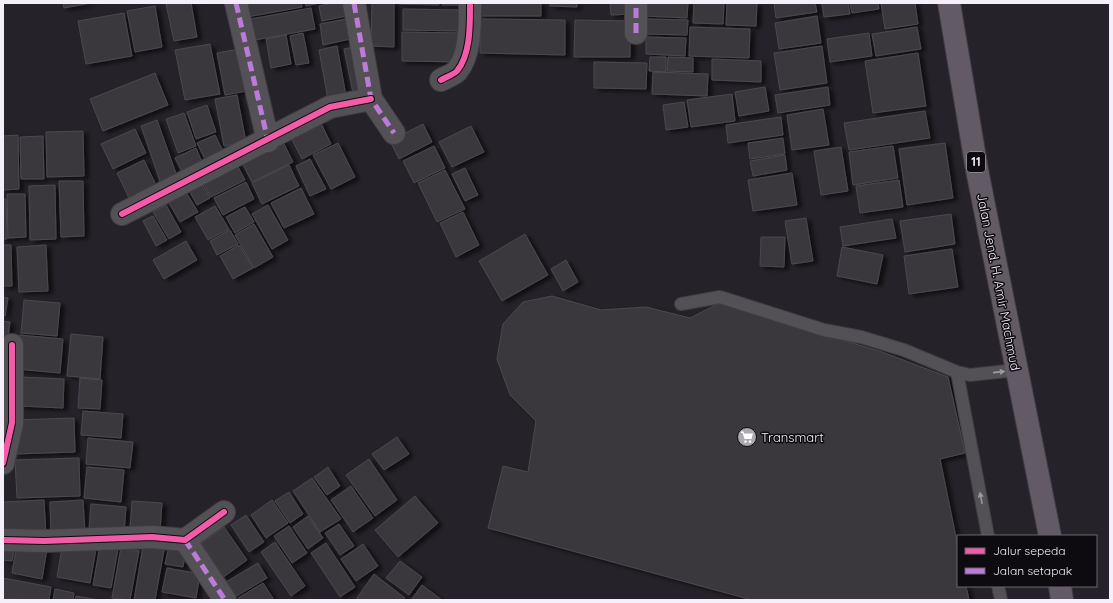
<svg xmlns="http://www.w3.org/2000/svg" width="1113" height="603" font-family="Quicksand,sans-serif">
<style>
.building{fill:#3b383d;stroke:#4c484f;filter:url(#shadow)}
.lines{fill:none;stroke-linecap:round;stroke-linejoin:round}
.lane-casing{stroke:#403d43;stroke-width:14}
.street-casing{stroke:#403d43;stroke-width:24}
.highway-casing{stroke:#403d43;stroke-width:24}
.lane{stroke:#545156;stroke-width:12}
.street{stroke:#545156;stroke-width:22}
.highway{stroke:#625b66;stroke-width:22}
.quiet{stroke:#bd7bd9;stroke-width:5;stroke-dasharray:10 5;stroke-linecap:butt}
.cycleway-casing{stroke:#0d0a10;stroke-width:8}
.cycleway{stroke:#f35aa7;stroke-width:6}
.oneway{fill:#9c989f}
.labels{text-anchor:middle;stroke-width:3;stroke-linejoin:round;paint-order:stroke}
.shield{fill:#0d0a10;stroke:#afaab2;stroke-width:1}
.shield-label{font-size:12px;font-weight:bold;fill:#f4eff8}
.street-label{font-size:13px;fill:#f4eff8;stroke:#0d0a10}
.poi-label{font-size:13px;fill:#f4eff8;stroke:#0d0a10;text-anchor:start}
</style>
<defs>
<filter id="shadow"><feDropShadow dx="4.5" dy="2.5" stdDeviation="2" flood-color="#0009"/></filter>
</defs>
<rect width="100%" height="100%" fill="#262229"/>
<!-- building -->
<path class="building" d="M63,3H91L64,8Z
M174,3H191L197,37L174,41L166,4Z
M244,3H301L302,7L247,17Z
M305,3H320L306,6Z
M332,3H350L352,15L322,21L319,6Z
M372,3H394V47L371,46Z
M399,3H439V5L399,4Z
M443,3H465V5H442Z
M481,3H541V16H481Z
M550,3H577V7L550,6Z
M610,3H633V14L611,15Z
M643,3H688L687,18L643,16Z
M694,3H724L723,24L693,23Z
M727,3H757L756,26L726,25Z
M774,3H815L817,12L776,18Z
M822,3H848L850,14L824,17Z
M850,3H878L879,9L852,13Z
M881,3H915L918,24L885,29Z
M155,6L162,47L135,52L127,11Z
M311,8L315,29L255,40L251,19Z
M403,9L461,10V31L403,30Z
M124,13L132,56L86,64L78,21Z
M817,16L821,43L779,49L775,23Z
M351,18L355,38L323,45L320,24Z
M480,19L565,20V55L480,53Z
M647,19L688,20L687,35L646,34Z
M575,20L630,21V57H574Z
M690,27L750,29L749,58L689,56Z
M917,27L921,49L876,56L872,34Z
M402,32L460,33V62L402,61Z
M303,33L309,63L296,65L290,36Z
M869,33L872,56L830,62L827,39Z
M286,35L291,64L271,68L266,39Z
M646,37L686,38L685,56L646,54Z
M210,44L220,94L185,100L175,50Z
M337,46L346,96L328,100L319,50Z
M359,46L369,96L354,98L344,49Z
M822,46L827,83L780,90L774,53Z
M239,49L247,91L225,95L217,53Z
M918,53L926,106L873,113L865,61Z
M650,57H666V72L649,71Z
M668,57L693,58V72L667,71Z
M712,59L761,61V82L712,80Z
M594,62L647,63L646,89L594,88Z
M653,72L708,74L707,96L652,94Z
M155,73L168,105L103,131L90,99Z
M765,87L769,111L739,116L735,92Z
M828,87L830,105L778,113L775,95Z
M732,94L735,121L691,127L687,100Z
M237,95L246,142L224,146L215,99Z
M684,102L688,127L666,130L663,105Z
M207,105L216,132L196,139L187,112Z
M823,109L829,145L792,150L787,115Z
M925,111L930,138L849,150L844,123Z
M184,113L196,146L178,153L166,119Z
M781,117L783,135L728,143L726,125Z
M319,119L331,144L302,159L289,134Z
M157,120L178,179L161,184L141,126Z
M423,124L432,142L399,159L390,141Z
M471,126L484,152L452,167L439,142Z
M135,129L146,153L113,169L101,144Z
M83,131L84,176L47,177L46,132Z
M18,135L19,189L3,190V136Z
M215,135L226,157L208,165L197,143Z
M43,136L44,179H21L20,137Z
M281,138L293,162L252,182L240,159Z
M783,138L785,154L750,159L748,143Z
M338,143L355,177L331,189L313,155Z
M945,143L953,198L907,205L899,149Z
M434,146L445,168L414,183L403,161Z
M893,146L898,178L853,185L849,152Z
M841,147L848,191L821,195L814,151Z
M196,148L204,167L184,176L175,158Z
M785,155L787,170L753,176L750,161Z
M310,159L326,189L310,196L296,166Z
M144,160L157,187L130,200L117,173Z
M235,161L245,180L211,197L201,178Z
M289,165L299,186L262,204L252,183Z
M465,168L478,195L465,201L452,174Z
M445,170L465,209L437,222L418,183Z
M792,173L797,205L753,211L748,180Z
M198,176L210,198L197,205L185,183Z
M899,180L903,207L860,213L856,186Z
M59,181H83L84,236L61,237Z
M246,182L254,199L223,215L214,198Z
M181,184L198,212L180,222L164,194Z
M55,185L56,239L30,240L29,186Z
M301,188L314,214L284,228L271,203Z
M7,194H25L26,237L8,238Z
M3,199H6L7,239H3Z
M166,205L181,232L169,239L153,212Z
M268,205L288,240L272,249L252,214Z
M215,206L229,229L208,240L195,217Z
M245,207L254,222L235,233L226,217Z
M463,212L479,245L456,257L440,223Z
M951,214L955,244L905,252L900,221Z
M153,216L167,240L156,246L143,221Z
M806,218L813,261L792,264L785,221Z
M892,219L896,238L843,246L840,227Z
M254,224L273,257L254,268L235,235Z
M230,230L238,244L217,255L210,241Z
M525,234L548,275L502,301L479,261Z
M761,237H785L784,267L760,266Z
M186,241L197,260L164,279L153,260Z
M3,245H11L12,286H3Z
M46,245L48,291L19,292L17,247Z
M239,245L253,268L233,279L220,256Z
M842,247L883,255L877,284L837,276Z
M952,249L958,287L909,294L904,256Z
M566,260L578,282L563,291L551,269Z
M552,296L601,310L646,307L690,318L720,303L882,352L948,377L965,453L940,459L958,547V586H966L969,600H752L488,528L503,466L528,472L536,421L510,395L497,359L503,324L523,302Z
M3,297L8,298L5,316L3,315Z
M24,300L60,303L57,336L21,333Z
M3,321L10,322L7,345H3Z
M71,334L103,337L100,379L67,376Z
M19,335L63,339L60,373L16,369Z
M20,377L64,379L63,408L19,406Z
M80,378L102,380L100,409L78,408Z
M83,411L123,414L121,438L81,435Z
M74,418L75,452L15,454L13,420Z
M397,437L409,454L384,470L372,454Z
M88,438L133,442L130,468L86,464Z
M79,458L80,496L17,498L15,460Z
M369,459L397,500L375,516L346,475Z
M87,467L124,470L121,502L84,498Z
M328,467L340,486L327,495L314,477Z
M312,478L341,519L320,532L293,491Z
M351,486L373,518L353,532L331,500Z
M289,492L303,514L290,523L275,501Z
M415,496L438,523L398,557L375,530Z
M44,500L46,536L3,538V502Z
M83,500L85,532L51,533L50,502Z
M272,500L288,523L266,538L251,515Z
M132,501L162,503L160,531L130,528Z
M91,504L126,507L124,533L89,530Z
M246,515L264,542L249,552L231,525Z
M308,516L323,538L308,549L293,527Z
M339,524L354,546L340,555L325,533Z
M289,526L307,553L292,563L274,536Z
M224,527L247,560L222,578L199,545Z
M101,540L119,543L111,588L93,585Z
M63,542L96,549L90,583L57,577Z
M170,542L187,545L183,567L165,564Z
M275,542L305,586L291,596L261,552Z
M3,543L15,545L12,561L3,560Z
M17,543L47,549L42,579L12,573Z
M326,543L355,587L340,597L311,553Z
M363,544L378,566L356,581L341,559Z
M143,546L164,550L155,600H134Z
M121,547L139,551L130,600L112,598Z
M400,561L422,577L409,595L386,578Z
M258,563L267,578L235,597L226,582Z
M167,568L200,574L196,598L162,592Z
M374,574L405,598L403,600H359L357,598Z
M3,578L51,587L49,600L3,599Z
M263,583L274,600H239L238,598Z
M422,585L442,600H411Z
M55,589L74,593L73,600H53Z
M76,596L99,600H75Z"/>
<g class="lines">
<defs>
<path id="lane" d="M681,304L720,297L824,330L861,337L904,350L957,372L970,375L1016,370
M957,372L988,536
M998,586L1001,600"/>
<path id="street" d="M236,3L268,141
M354,3L371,99L394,133
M636,33V3
M441,80C446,77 453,75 457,71C471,54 470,23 470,3
M122,214L330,107L371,99
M3,463L12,423V345
M3,540L44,541L152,537L185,540L224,512
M185,540L225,600"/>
<path id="highway" d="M949,3L977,170L1050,536
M1060,586L1062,600"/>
</defs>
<!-- lane casing -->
<use href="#lane" class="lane-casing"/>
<!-- street casing -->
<use href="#street" class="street-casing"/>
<!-- highway casing -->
<use href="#highway" class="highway-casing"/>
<!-- lane -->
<use href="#lane" class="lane"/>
<!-- street -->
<use href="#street" class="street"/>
<!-- highway -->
<use href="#highway" class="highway"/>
<!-- quiet -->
<path class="quiet" d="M236,3L268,141
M354,3L371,99L394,133
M636,33V3
M185,540L225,600"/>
<defs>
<path id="cycleway" d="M441,80C446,77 453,75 457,71C471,54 470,23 470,3
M122,214L330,107L371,99
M3,463L12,423V345
M3,540L44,541L152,537L185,540L224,512"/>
</defs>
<!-- cycleway casing -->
<use href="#cycleway" class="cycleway-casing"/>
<!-- cycleway -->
<use href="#cycleway" class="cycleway"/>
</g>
<!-- one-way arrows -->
<defs><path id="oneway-solid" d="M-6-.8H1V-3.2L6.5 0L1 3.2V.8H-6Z"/></defs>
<g class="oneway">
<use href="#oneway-solid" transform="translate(999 372) rotate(-6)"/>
<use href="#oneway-solid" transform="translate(981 498) rotate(-101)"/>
</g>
<!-- icons -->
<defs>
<symbol id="supermarket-disc" viewBox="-11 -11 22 22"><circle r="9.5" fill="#aca7b0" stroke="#0d0a10"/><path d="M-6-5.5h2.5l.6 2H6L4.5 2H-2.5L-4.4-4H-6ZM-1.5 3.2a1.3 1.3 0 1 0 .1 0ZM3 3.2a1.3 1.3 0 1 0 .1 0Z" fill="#fff"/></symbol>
</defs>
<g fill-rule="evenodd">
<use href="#supermarket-disc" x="736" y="426" width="22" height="22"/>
</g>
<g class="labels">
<!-- shield labels -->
<rect class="shield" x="967" y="152" width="18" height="20" rx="3"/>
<g class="shield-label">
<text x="976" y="166">11</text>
</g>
<!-- street labels -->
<g class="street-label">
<text transform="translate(999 282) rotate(79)" y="5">Jalan Jend. H. Amir Machmud</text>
</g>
<!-- poi labels -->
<g class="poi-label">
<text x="761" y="442">Transmart</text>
</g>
</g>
<!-- border -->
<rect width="1113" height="603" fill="none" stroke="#f4eff8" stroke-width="8"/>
<!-- legend -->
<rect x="957" y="535" width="140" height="52" fill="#0d0a10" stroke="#69666d"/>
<rect x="965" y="548" width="20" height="6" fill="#f35aa7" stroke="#69666d"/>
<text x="993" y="555" font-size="12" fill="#f4eff8">Jalur sepeda</text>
<rect x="965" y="568" width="20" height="6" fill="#bd7bd9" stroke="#69666d"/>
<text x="993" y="575" font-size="12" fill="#f4eff8">Jalan setapak</text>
</svg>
